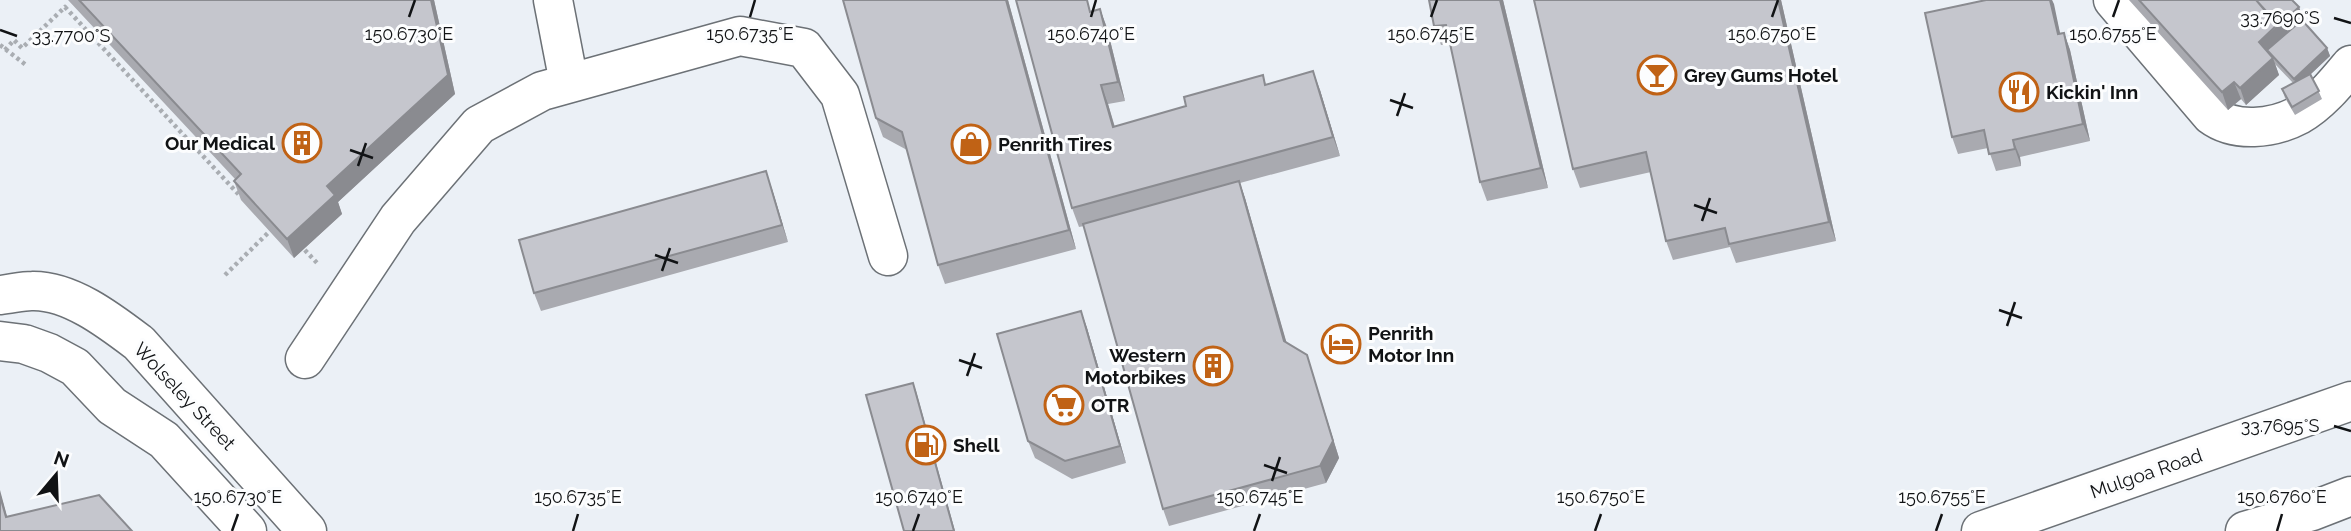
<svg xmlns="http://www.w3.org/2000/svg" width="2351" height="531" font-family="Raleway,sans-serif">
<style>
.lines{fill:none;stroke-linecap:round;stroke-linejoin:round}
.minor-casing{stroke:#6c7176;stroke-width:41}
.major-casing{stroke:#6c7176;stroke-width:41}
.path{stroke:#a9adb2;stroke-width:4.5;stroke-dasharray:3.5 3.5;stroke-linecap:butt}
.minor{stroke:#fff;stroke-width:38}
.major{stroke:#fff;stroke-width:38}
.wall{fill:#a9aab0}
.shaded-wall{fill:#8a8b90}
.building{fill:#c5c6cd;stroke:#8a8b90;stroke-width:2}
.ticks{fill:none;stroke:#111315;stroke-width:2.5}
.labels{text-anchor:middle;stroke-width:6;stroke-linejoin:round;paint-order:stroke}
.poi-label{font-size:19px;font-weight:bold;fill:#111315;stroke:#fcfdfe;text-anchor:start}
.street-label{font-size:19px;fill:#111315;stroke:#fcfdfe}
.ticks-label{font-size:18px;text-anchor:middle;fill:#111315;stroke:#fcfdfe;stroke-width:6;stroke-linejoin:round;paint-order:stroke}
</style>
<rect width="100%" height="100%" fill="#ebf0f6"/>
<g class="lines">
<defs>
<path id="minor" d="M553,0L569,83
M2113,0L2211,115C2235,133 2273,129 2299,115C2320,103 2336,83 2351,65
M0,295C11,294 22,291 32,291C70,290 110,321 139,343L307,531
M0,341L24,344L49,353L75,367L112,406L164,440L247,531
M305,359L398,219L479,125L542,91L740,36L804,48L840,95L888,256"/>
<path id="major" d="M1981,531L2351,401
M2245,531L2312,511L2351,496"/>
</defs>
<!-- minor casing -->
<use href="#minor" class="minor-casing"/>
<!-- major casing -->
<use href="#major" class="major-casing"/>
<!-- path -->
<path class="path" d="M0,45L26,65
M5,50L14,40L22,48L65,7L241,197
M300,249L302,247L318,264
M225,275L272,229"/>
<!-- minor -->
<use href="#minor" class="minor"/>
<!-- major -->
<use href="#major" class="major"/>
</g>
<!-- wall -->
<path class="wall" d="M68,0H434L455,94L338,202L342,214L294,258L241,200L234,181L235,179Z
M843,0H1008L1076,249L945,284L938,265L907,150L883,137L876,118Z
M1429,0H1503L1548,188L1487,201L1480,182L1451,44L1441,45L1434,26Z
M1781,0L1836,241L1736,263L1730,247L1673,260L1666,241L1651,172L1580,188L1573,169Z
M1986,0H2052L2060,34L2064,33L2070,50L2090,141L2020,157L2021,166L1996,171L1988,148L1958,154L1952,137Z
M2129,0H2292L2299,7L2303,21L2327,48L2330,56L2311,74L2322,99L2295,115L2285,98L2282,89L2293,83L2275,64L2279,75L2246,105L2241,99L2228,110Z
M1100,9L1107,28L1125,101L1108,104L1115,127L1186,106L1263,75L1266,85L1320,90L1340,156L1240,183L1245,198L1286,342L1307,355L1339,458L1326,483L1169,526L1163,509L1084,226L1079,227L1072,208L1091,11Z
M772,189L788,242L541,311L534,293Z
M1081,311L1087,328L1126,463L1072,479L1035,458L1028,441Z"/>
<!-- shaded-wall -->
<path class="shaded-wall" d="M431,0H434L455,94L338,202L342,214L294,258L287,239Z
M1006,0H1008L1076,249L1069,230Z
M1500,0H1503L1548,188L1541,168Z
M1778,0H1781L1836,241L1829,222Z
M2050,0H2052L2054,4L2064,52L2058,34Z
M2299,7L2304,21L2283,40L2269,55L2259,42Z
M1100,9L1107,28L1125,101L1118,82Z
M2064,33L2070,50L2090,141L2083,124Z
M2327,48L2330,56L2297,87L2294,79Z
M2273,58L2279,75L2246,105L2240,88Z
M1313,71L1320,90L1340,156L1333,137Z
M2234,82L2241,99L2228,110L2222,92Z
M1101,85L1108,104L1120,146L1113,127Z
M2013,140L2020,157L2021,166L2015,149Z
M766,171L772,189L788,242L782,225Z
M1239,181L1245,198L1291,358L1284,341Z
M1081,311L1087,328L1126,463L1120,446Z
M1307,355L1339,458L1326,483L1320,466Z
M913,383L916,391L955,531H954Z
M0,490L11,531L6,517L0,496Z"/>
<!-- building -->
<path class="building" d="M79,0H431L448,75L327,186L335,195L287,239L234,181L241,174Z
M843,0H1006L1069,230L938,265L902,132L876,118Z
M1016,0H1087L1090,12L1100,9L1118,82L1101,85L1113,127L1186,106L1184,97L1263,75L1265,85L1313,71L1333,137L1072,208Z
M1429,0H1500L1541,168L1480,182L1446,25L1434,26Z
M1534,0H1778L1829,222L1729,244L1725,228L1666,241L1646,152L1573,169Z
M1986,0H2050L2058,34L2064,33L2083,124L2013,140L2015,149L1989,154L1984,130L1952,137L1925,13Z
M2139,0H2256L2278,24L2259,42L2273,58L2240,88L2234,82L2222,92Z
M2256,0H2292L2299,7L2278,26Z
M2302,20L2327,48L2294,79L2267,50Z
M2310,74L2319,91L2292,107L2282,89Z
M766,171L782,225L534,293L519,240Z
M1239,181L1284,341L1307,355L1333,441L1320,466L1163,509L1083,224Z
M1081,311L1120,446L1065,461L1028,441L997,334Z
M913,383L954,531H904L866,395Z
M99,495L132,531H0V496L6,517Z"/>
<!-- ticks -->
<path class="ticks" d="M409,17L415,0M750,17L755,0M1091,17L1096,0M1431,17L1437,0M1772,17L1778,0M2113,17L2119,0M2334,18L2351,23M0,30L17,36M1390,100L1413,108M1397,116L1405,93M350,150L373,158M358,166L366,143M1694,205L1717,213M1702,221L1710,198M655,255L678,263M662,271L670,248M1999,310L2022,318M2007,326L2015,302M959,360L982,368M967,376L975,353M2334,426L2351,431M1264,465L1287,473M1272,481L1280,457M232,531L238,514M573,531L578,514M913,531L919,514M1254,531L1260,514M1595,531L1601,514M1936,531L1942,514M2277,531L2282,514"/>
<!-- icons -->
<defs>
<symbol id="bar-ring" viewBox="-11 -11 22 22"><circle r="9.5" fill="#fcfdfe" stroke="#c06215" stroke-width="1.5"/><path d="M-6-5H6L.8 .8V4.5H3.5V6h-7V4.5H-.8V.8Z" fill="#c06215"/></symbol>
<symbol id="restaurant-ring" viewBox="-11 -11 22 22"><circle r="9.5" fill="#fcfdfe" stroke="#c06215" stroke-width="1.5"/><path d="M-5-6h1v4h1v-4h1v4h1v-4h1v5L-1.5 .5V6h-2V.5L-5-1ZM5-6V6H3V1.5H1.5Q1.5-4 5-6Z" fill="#c06215"/></symbol>
<symbol id="building-ring" viewBox="-11 -11 22 22"><circle r="9.5" fill="#fcfdfe" stroke="#c06215" stroke-width="1.5"/><path d="M-4-6H4V6H1V3H-1V6H-4ZM-2.5-4.3h1.7v1.8h-1.7ZM.8-4.3h1.7v1.8H.8ZM-2.5-1h1.7V.8h-1.7ZM.8-1h1.7V.8H.8Z" fill="#c06215"/></symbol>
<symbol id="shop-ring" viewBox="-11 -11 22 22"><circle r="9.5" fill="#fcfdfe" stroke="#c06215" stroke-width="1.5"/><path d="M-5-2.5h2.3a2.7 3.5 0 0 1 5.4 0H5L5.5 6h-11ZM-1.5-2.5h3a1.5 2.3 0 0 0-3 0Z" fill="#c06215"/></symbol>
<symbol id="hotel-ring" viewBox="-11 -11 22 22"><circle r="9.5" fill="#fcfdfe" stroke="#c06215" stroke-width="1.5"/><path d="M-6-4.5h1.5V1H6V5H4.5V3h-9V5H-6ZM-4 0a1.8 1.8 0 1 1 3.6 0ZM.5 0V-2.5h3Q6-2.5 6 0Z" fill="#c06215"/></symbol>
<symbol id="supermarket-ring" viewBox="-11 -11 22 22"><circle r="9.5" fill="#fcfdfe" stroke="#c06215" stroke-width="1.5"/><path d="M-6-5.5h2.5l.6 2H6L4.5 2H-2.5L-4.4-4H-6ZM-1.5 3.2a1.3 1.3 0 1 0 .1 0ZM3 3.2a1.3 1.3 0 1 0 .1 0Z" fill="#c06215"/></symbol>
<symbol id="fuel-ring" viewBox="-11 -11 22 22"><circle r="9.5" fill="#fcfdfe" stroke="#c06215" stroke-width="1.5"/><path d="M-5.5-6h7V0h2V4h1.3V-2.5L3-4.5l.8-.8L6-3V5H2.5V1h-1V6h-7ZM-4.2-4.7v3.2H.2V-4.7Z" fill="#c06215"/></symbol>
</defs>
<g fill-rule="evenodd">
<use href="#bar-ring" x="1635" y="53" width="44" height="44"/>
<use href="#restaurant-ring" x="1997" y="70" width="44" height="44"/>
<use href="#building-ring" x="280" y="121" width="44" height="44"/>
<use href="#shop-ring" x="949" y="122" width="44" height="44"/>
<use href="#hotel-ring" x="1319" y="322" width="44" height="44"/>
<use href="#building-ring" x="1191" y="344" width="44" height="44"/>
<use href="#supermarket-ring" x="1042" y="383" width="44" height="44"/>
<use href="#fuel-ring" x="904" y="423" width="44" height="44"/>
</g>
<g class="labels">
<!-- poi labels -->
<g class="poi-label">
<text x="1684" y="82">Grey Gums Hotel</text>
<text x="2046" y="99">Kickin' Inn</text>
<text x="275" y="150" text-anchor="end">Our Medical</text>
<text x="998" y="151">Penrith Tires</text>
<text x="1368" y="340">Penrith<tspan x="1368" dy="22">Motor Inn</tspan></text>
<text x="1186" y="362" text-anchor="end">Western<tspan x="1186" dy="22">Motorbikes</tspan></text>
<text x="1091" y="412">OTR</text>
<text x="953" y="452">Shell</text>
</g>
<!-- street labels -->
<g class="street-label">
<text transform="translate(185 396) rotate(47)" y="7">Wolseley Street</text>
<text transform="translate(2146 473) rotate(-19)" y="7">Mulgoa Road</text>
</g>
</g>
<g class="ticks-label">
<text x="2280" y="24">33.7690°S</text>
<text x="409" y="40">150.6730°E</text>
<text x="1772" y="40">150.6750°E</text>
<text x="750" y="40">150.6735°E</text>
<text x="1091" y="40">150.6740°E</text>
<text x="1431" y="40">150.6745°E</text>
<text x="2113" y="40">150.6755°E</text>
<text x="71" y="42">33.7700°S</text>
<text x="2280" y="432">33.7695°S</text>
<text x="238" y="503">150.6730°E</text>
<text x="578" y="503">150.6735°E</text>
<text x="919" y="503">150.6740°E</text>
<text x="1260" y="503">150.6745°E</text>
<text x="1601" y="503">150.6750°E</text>
<text x="1942" y="503">150.6755°E</text>
<text x="2282" y="503">150.6760°E</text>
</g>
<!-- north arrow -->
<g transform="translate(56 475) rotate(19)" stroke="#fcfdfe" stroke-width="5" paint-order="stroke">
<path d="M0-5L12 26L0 18L-12 26Z" fill="#111315"/>
<text y="-10" font-size="19" font-weight="bold" text-anchor="middle" fill="#111315">N</text>
</g>
</svg>
